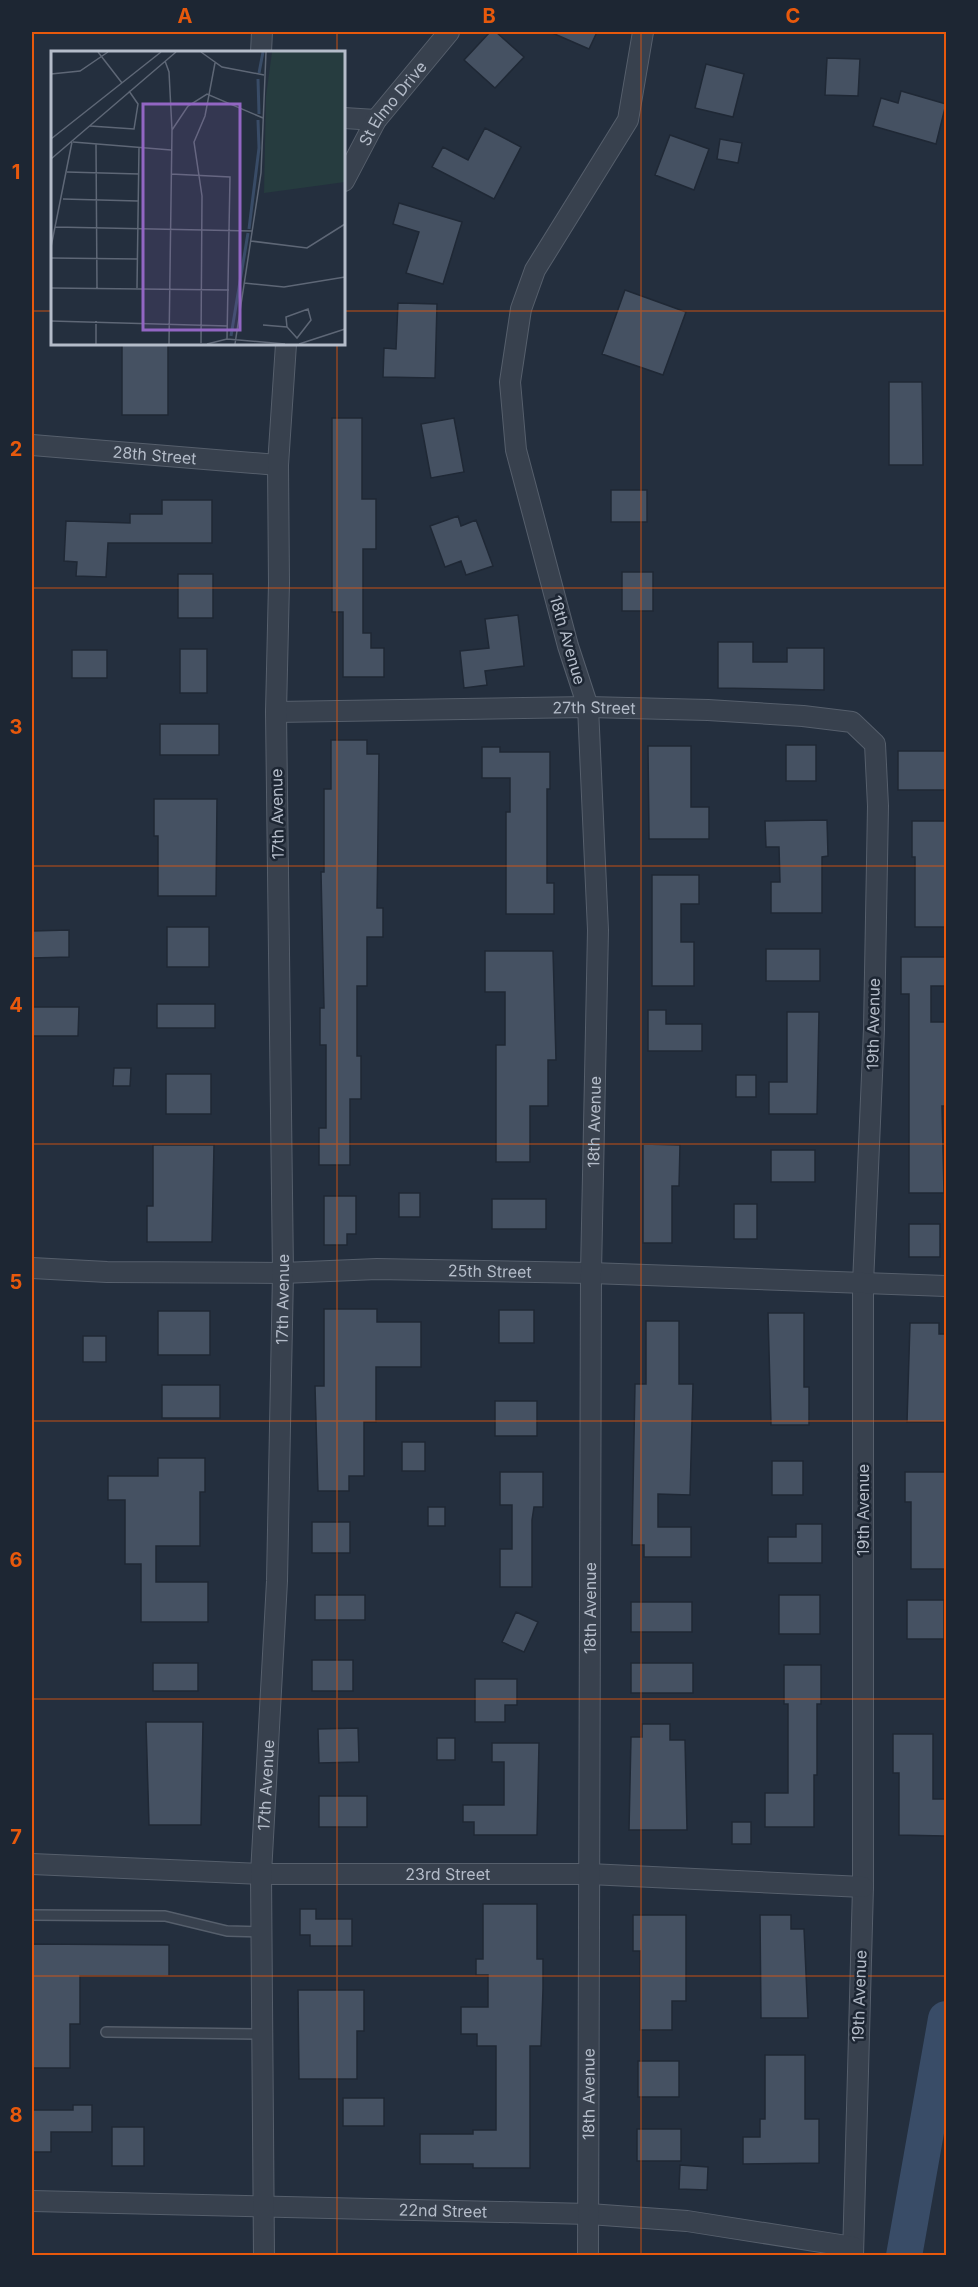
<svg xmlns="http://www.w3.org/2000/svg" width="978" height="2287" font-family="Inter,sans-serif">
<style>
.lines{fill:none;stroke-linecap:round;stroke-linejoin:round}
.river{stroke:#394c67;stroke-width:36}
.building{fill:#455162;stroke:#1f2835;stroke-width:1.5}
.lane-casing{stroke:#565f6c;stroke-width:12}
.street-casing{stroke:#565f6c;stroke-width:22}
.lane{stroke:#38414e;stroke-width:9}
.street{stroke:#38414e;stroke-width:20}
.grid{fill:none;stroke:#e8590c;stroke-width:1.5;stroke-opacity:0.55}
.labels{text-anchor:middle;stroke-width:5;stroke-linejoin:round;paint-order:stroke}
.street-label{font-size:16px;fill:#b4bcc9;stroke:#1d2633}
.inset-river{fill:none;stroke:#394c67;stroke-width:3}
.inset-road{fill:none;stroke:#5e6776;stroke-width:1.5}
.view{fill:#9266c3;fill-opacity:0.15;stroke:#9266c3;stroke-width:3}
.inset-edge{fill:none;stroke:#b4bcc9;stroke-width:3}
.neatline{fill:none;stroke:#e8590c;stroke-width:2}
.grid-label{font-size:20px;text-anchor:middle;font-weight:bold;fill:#e8590c}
</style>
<rect width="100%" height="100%" fill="#242f3e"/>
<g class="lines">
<!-- river -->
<path class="river" d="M904,2256L946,2019"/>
</g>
<!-- building -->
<path class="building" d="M490,32H496L524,57L495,88L464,60Z
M550,32H597L589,49Z
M827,58L860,59L858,96L825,95Z
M706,64L744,74L733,117L695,108Z
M901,91L946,104L936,144L873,126L881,98L898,103Z
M485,128L521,147L494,199L432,167L443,147L468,160Z
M670,135L709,149L694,190L655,175Z
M720,139L742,143L738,163L717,159Z
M399,203L462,222L443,284L406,273L419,232L393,224Z
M625,290L686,312L663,375L602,354Z
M398,303L437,304L435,378L383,377L384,348L396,349Z
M122,344H168V415H122Z
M889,382H922L923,465H889Z
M332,418H362V499H376V549H363V633H371V648H384V677H343V612H332Z
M454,418L464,472L431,478L421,424Z
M611,490H647V522H611Z
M162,500H212V543H108L106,577L76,576L77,562L64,561L66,521L130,523V514H162Z
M458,516L461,526L476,520L493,566L466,575L461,561L445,567L430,526Z
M622,572H653V611H622Z
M178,574H213V618H178Z
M518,615L524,666L485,671L487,685L464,688L460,651L489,648L485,619Z
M718,642H753V662H787V648H824V690L718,688Z
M180,649H207V693H180Z
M72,650H107V678H72Z
M160,724H219V755H160Z
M331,740H367V754H379L377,908H383V937H367V986H357V1056H361V1099H350V1165H319V1128H326V1045H320V1008H324L321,872H324V789H331Z
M786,745H816V781H786Z
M648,746H691V807H709V839H649Z
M482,747H500V752H550V789H547V883H554V914H506V812H510V778H482Z
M898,751H946V790H898Z
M154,799H217L216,896H158V836H154Z
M827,820L828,856L822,857V913H771V882H780L779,847H766L765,821Z
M912,821H946V927H915V857H912Z
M652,875H699V904H681V942H694V986H652Z
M167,927H209V967H167Z
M69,930V957L32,958V931Z
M766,949H820V981H766Z
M485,951H553L556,1060H548V1106H530V1162H496V1045H505V992H485Z
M901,957H945V986H931V1022H946V1106H942L944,1193H909V994H901Z
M157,1004H215V1028H157Z
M32,1007H79L78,1036H32Z
M648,1010H666V1024H702V1051H648Z
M787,1012H819L817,1114H769V1082H787Z
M114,1068H131L130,1086H113Z
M166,1074H211V1114H166Z
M736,1075H756V1097H736Z
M643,1144L680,1145L679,1186H672V1243H643Z
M153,1145H214L212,1242H147V1206H153Z
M771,1150H815V1182H771Z
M399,1193H420V1217H399Z
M324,1196H356V1234H347V1245H324Z
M492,1199H546V1229H492Z
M734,1204H757V1239H734Z
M909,1224H940V1257H909Z
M324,1309H377V1322H421V1367H376V1422H364V1476H349V1491H318L315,1386H324Z
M499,1310H534V1343H499Z
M158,1311H210V1355H158Z
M768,1313H804V1387H809V1425H771Z
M646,1321H679V1384H693L690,1495L658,1494V1527H691V1557H644V1545H632L635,1384H646Z
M910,1323H939V1334H946V1422H907Z
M83,1336H106V1362H83Z
M162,1385H220V1418H162Z
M495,1401H537V1436H495Z
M402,1442H425V1471H402Z
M158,1458H205V1492H200V1546H156V1582H208V1622H141V1564H125V1500H108V1476H158Z
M772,1461H803V1495H772Z
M500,1472H543V1507H534L532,1520V1587H500V1549H512V1505H500Z
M905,1472H946V1569H911V1502H905Z
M428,1507H445V1526H428Z
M312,1522H350V1553H312Z
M796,1524H822V1563H768V1537H796Z
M315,1595H365V1620H315Z
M779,1595H820V1634H779Z
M907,1600H944V1639H907Z
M631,1602H692V1632H631Z
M516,1612L538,1622L524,1652L502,1642Z
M312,1660H353V1691H312Z
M153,1663H198V1691H153Z
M631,1663H693V1693H631Z
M784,1665H821V1704H817V1775H814V1827H765V1793H788V1704H784Z
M475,1679H517V1705H505V1722H475Z
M146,1722H203L201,1825H149Z
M642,1724H670V1740H685L687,1830H629L631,1737H642Z
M358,1728L359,1762L319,1763L318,1729Z
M893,1734H933V1799H945V1836L899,1835V1773H893Z
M437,1738H455V1760H437Z
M492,1743H539L537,1835H474V1822H463V1805H504V1762H492Z
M319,1796H367V1827H319Z
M732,1822H751V1844H732Z
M483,1904H537V1959H543V1989L541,2046H530V2168H473V2164H420V2134H473V2130H496V2046H477V2034H461V2007H488V1975H476V1959H483Z
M300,1909H316V1919H352V1946H310V1935H300Z
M633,1915H686V2001H672V2030H640V1951H633Z
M760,1915H791V1929H804L808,2018H761Z
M32,1944L169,1945V1976H80V2024H70V2068H32Z
M298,1990H364V2031H357V2079H299Z
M765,2055H805V2119H819V2163L743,2164V2137H760V2119H765Z
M638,2061H679V2097H638Z
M343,2098H384V2126H343Z
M73,2105H92V2132H51V2152H32V2110H73Z
M112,2127H144V2166H112Z
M637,2129H681V2161H637Z
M680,2165L708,2167L707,2190L679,2189Z"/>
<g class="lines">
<defs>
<path id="lane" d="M32,1915L165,1916L227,1931L261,1932
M106,2032L261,2034"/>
<g id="street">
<path d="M261,52L262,32"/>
<path d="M344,118L376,120"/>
<path id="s1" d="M344,181L376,120L449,32"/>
<path id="s2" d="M32,445L278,465"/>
<path id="s3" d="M276,712L588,707L708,710L803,716L852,722L875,744L878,806L874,1029L863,1284V1887L853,2256"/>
<path id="s4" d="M32,1268L107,1272L283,1273L377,1269L591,1273L946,1286"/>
<path id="s5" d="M32,1864L261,1874H589L863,1887"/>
<path id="s6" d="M32,2201L589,2214L687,2221L853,2247"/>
<path id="s7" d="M264,2256L261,1874L277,1581L283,1273L276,712L279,583L278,465L286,344"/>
<path id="s8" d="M588,2256L591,1273L598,930L588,707L568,646L516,450L510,382L521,309L535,270L628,120L643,32"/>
</g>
</defs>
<!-- lane casing -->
<use href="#lane" class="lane-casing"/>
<!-- street casing -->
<use href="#street" class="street-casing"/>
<!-- lane -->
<use href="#lane" class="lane"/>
<!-- street -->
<use href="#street" class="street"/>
</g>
<!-- grid -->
<path class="grid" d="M337,32V52M641,32V2256M32,311H52M344,311H946M337,344V2256M32,588H946M32,866H946M32,1144H946M32,1421H946M32,1699H946M32,1976H946"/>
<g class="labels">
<!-- street labels -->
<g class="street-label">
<text dy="6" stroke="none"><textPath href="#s1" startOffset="92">St Elmo Drive</textPath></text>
<text dy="6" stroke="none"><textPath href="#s2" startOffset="123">28th Street</textPath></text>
<text transform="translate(568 640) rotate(74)" y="6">18th Avenue</text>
<text dy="6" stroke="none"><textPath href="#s3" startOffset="318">27th Street</textPath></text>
<text transform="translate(277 814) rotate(-91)" y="6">17th Avenue</text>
<text transform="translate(873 1024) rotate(-89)" y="6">19th Avenue</text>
<text dy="6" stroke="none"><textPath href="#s8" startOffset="1134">18th Avenue</textPath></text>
<text dy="6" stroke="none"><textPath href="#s4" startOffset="458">25th Street</textPath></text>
<text dy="6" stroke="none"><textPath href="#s7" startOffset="957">17th Avenue</textPath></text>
<text transform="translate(863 1510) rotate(-90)" y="6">19th Avenue</text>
<text dy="6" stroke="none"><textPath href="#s8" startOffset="648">18th Avenue</textPath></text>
<text dy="6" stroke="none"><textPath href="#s7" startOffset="471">17th Avenue</textPath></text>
<text dy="6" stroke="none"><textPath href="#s5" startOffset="416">23rd Street</textPath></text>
<text transform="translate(859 1996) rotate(-88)" y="6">19th Avenue</text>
<text dy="6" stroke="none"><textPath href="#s8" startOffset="162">18th Avenue</textPath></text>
<text dy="6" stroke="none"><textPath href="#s6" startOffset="411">22nd Street</textPath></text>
</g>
</g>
<!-- overview -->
<g transform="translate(51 51)">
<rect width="294" height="294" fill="#242f3e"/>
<path d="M221,1H294V131L213,142L215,45Z" fill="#263c3f"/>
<path class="inset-river" d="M208,22L212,1M207,28L208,63M198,178L208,97L207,69M180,285L197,182"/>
<path class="inset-road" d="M47,1L71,32M150,1L171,16L213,24M114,10L118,21L121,79L118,293M0,23L29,20L57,1M39,75L83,78L87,53L78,40M121,79L137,55L156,43L212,67M0,88L110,1M22,91L120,99M45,93L46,237M0,108L125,1M16,121L88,123M120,123L179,126L176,288M12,148L87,150M4,176L201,180M200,190L256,197L294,173M0,196L21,91M0,207L87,208M193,232L233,236L294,226M0,237L178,239M86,237L88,96M257,258L260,269L246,287L236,276L235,266ZM0,270L177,275M212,274L236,276M150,292L151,145L143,91L154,65L164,12M45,293V270M156,293L176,288L234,293M184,293L210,122L215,1M248,293L294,278"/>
<path class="view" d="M92,53H189V279H92Z"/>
<rect width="294" height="294" class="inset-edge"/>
</g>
<!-- border -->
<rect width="978" height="2287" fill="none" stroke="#1d2633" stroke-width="66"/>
<rect x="33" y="33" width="912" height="2221" class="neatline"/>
<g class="grid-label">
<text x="185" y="23">A</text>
<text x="489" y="23">B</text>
<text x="793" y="23">C</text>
<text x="16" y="179">1</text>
<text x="16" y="456">2</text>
<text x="16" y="734">3</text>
<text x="16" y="1012">4</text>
<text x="16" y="1289">5</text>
<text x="16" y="1567">6</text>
<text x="16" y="1844">7</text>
<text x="16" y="2122">8</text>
</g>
</svg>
